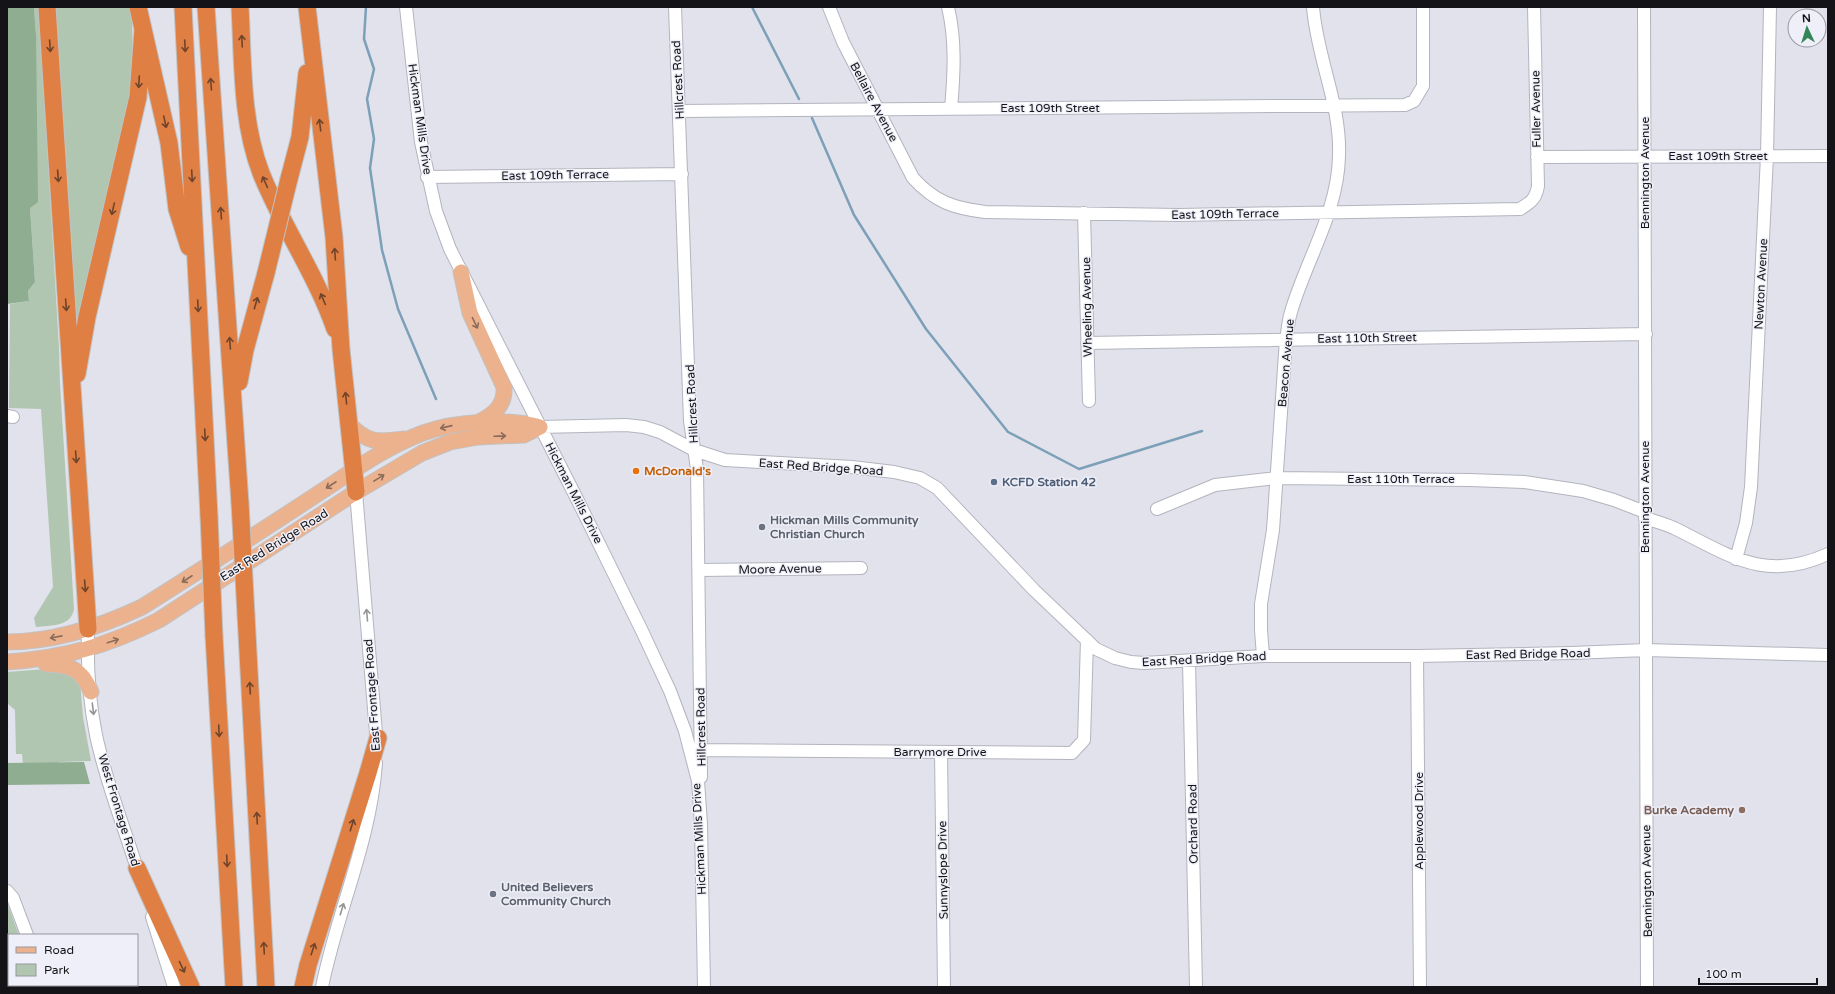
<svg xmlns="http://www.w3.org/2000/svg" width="1835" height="994" font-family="'Varela Round',sans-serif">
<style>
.green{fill:#b0c6b0}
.forest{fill:#8fad90}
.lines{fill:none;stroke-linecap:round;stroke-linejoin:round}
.stream{stroke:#7ca0b8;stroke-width:2.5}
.minor-casing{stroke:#b3b4be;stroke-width:14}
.major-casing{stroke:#c2c2c3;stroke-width:17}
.highway-casing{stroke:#c2c2c3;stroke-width:19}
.minor{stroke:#fff;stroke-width:12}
.major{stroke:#ecb28e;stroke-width:15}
.highway{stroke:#df7f43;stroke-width:17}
.highway-bridge-casing{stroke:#c2c2c3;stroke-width:19;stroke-linecap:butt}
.highway-bridge{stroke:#df7f43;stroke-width:17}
.oneway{stroke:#6f442b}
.oneway2{stroke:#8b6b59}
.oneway3{stroke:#959597}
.food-dot{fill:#e8710a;stroke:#efeff9;stroke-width:1.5}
.service-dot{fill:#5c6f8a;stroke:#efeff9;stroke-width:1.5}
.worship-dot{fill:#6b7280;stroke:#efeff9;stroke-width:1.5}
.education-dot{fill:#8d6e63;stroke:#efeff9;stroke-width:1.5}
.labels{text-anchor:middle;stroke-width:3;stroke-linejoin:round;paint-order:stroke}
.street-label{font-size:12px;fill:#141418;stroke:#efeff9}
.food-label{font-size:12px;font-weight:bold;fill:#c56008;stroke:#efeff9;text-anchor:start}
.service-label{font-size:12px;font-weight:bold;fill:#4e5e75;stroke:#efeff9;text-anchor:start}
.worship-label{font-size:12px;font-weight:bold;fill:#5b616d;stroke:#efeff9;text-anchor:start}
.education-label{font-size:12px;font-weight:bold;fill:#785e54;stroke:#efeff9;text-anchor:end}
</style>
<rect width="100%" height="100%" fill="#e1e2ec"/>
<!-- green -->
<path class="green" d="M34,7H39L59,348L60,384L74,609C71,627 51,625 36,627L34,618L53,587L41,409L9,408L10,304L29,301L28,291L35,282L30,208L36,35Z
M55,7H131L132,14L133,63L126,118L75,340Z
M59,668L80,681L83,717L91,761L59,762L56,765L23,764L22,754H16L15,710L7,703V672Z
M7,903L19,935H9V985H39V987H7Z"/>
<!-- forest -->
<path class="forest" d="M7,7H34L36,35L38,202L30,208L35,282L28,291L29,301L7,304Z
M84,762L90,784L7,785V763Z"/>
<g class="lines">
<!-- stream -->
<path class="stream" d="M366,7L364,39L374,69L367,99L374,139L370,168L382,250L398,309L436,399
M752,7L799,99
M812,118L854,215L926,329L1008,432L1079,469L1202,431"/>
<defs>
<path id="minor" d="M406,7L421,142L436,211L450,249L578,501L642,631L670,691L685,731L698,781L701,824L704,987
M675,7L690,421L697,469L701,777
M829,7L843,42L913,178C935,202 953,208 985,212L1179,215L1520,209C1530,203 1536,199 1538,186L1534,7
M948,7C956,41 954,74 951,109
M1644,7C1646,334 1645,660 1647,987
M680,111L1405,105L1414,101L1423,86V7
M1537,157L1828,156
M427,177L682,174
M1084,213L1089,401
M1087,343L1646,334
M7,416L13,417
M540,427L626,425L644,427L660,432L694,450L725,460L852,467L894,472L920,478L937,488L1034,590L1096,649L1115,658L1131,662L1144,663L1263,656H1417L1572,653L1646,650L1828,655
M356,492L377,745
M1157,509L1215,485L1277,478L1470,480L1524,482L1583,491L1614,500L1645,512
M1645,518C1654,521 1665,524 1674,528C1729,555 1765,583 1828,554
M1736,559L1746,523L1751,487L1767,156L1770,7
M699,570L861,568
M88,629C87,664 89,701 96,735C106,783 125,829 139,875
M1263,656L1261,630V604L1273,530L1286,339C1288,330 1288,321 1291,312C1306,260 1338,212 1339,156C1341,104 1317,59 1313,7
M1417,656L1420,987
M1189,661L1196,987
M693,750L1072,753L1084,740L1087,640
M941,752L944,987
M7,891L13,898L27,935
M152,917L174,987
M47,985L48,987
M322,987C337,912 371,840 376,763"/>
<path id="major" d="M461,272L470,313L504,387C505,405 495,414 479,422
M349,424C368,444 378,442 404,439
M7,642C54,642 100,627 142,607C200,571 258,533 316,495C350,473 385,447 423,433C456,421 506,418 540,427
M7,662C65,658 107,646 159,620L356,492L422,453L450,442L478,437L524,435L540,427
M46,664C69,665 82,668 91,692"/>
<path id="highway" d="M47,7L88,629
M138,7L169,143L177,209L189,247
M183,7L209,516
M206,7L240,503
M240,7C243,61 241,121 261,173C282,226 316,274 335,329
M307,7L334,237L341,349L356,492
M289,179L300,137L307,73
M77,374L87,317L138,97L143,29
M239,382L245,350L266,273
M246,615L266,987
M214,636L234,987
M137,868L191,987
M303,987L308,965L368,773L378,738"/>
</defs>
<!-- minor casing -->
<use href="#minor" class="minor-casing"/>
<!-- major casing -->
<use href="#major" class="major-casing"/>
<!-- highway casing -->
<use href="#highway" class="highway-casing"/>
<!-- minor -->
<use href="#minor" class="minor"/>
<!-- major -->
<use href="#major" class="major"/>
<!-- highway -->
<use href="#highway" class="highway"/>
<defs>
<path id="highway-bridge" d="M266,273L289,179
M240,503L246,615
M209,516L214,636"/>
</defs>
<!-- highway-bridge casing -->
<use href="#highway-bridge" class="highway-bridge-casing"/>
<!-- highway-bridge -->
<use href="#highway-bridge" class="highway-bridge"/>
</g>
<!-- one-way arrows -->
<defs><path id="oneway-shaft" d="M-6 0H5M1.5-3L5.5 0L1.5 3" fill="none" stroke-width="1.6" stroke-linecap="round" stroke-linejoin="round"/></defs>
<g class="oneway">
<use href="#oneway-shaft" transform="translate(242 41) rotate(-93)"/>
<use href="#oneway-shaft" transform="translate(50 46) rotate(86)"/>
<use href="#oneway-shaft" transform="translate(185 46) rotate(87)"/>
<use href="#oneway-shaft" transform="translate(139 82) rotate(93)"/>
<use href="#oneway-shaft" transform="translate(211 84) rotate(-94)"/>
<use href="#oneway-shaft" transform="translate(165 122) rotate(78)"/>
<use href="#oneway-shaft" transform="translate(320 125) rotate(-97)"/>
<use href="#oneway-shaft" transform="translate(58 176) rotate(86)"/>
<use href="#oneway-shaft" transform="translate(192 176) rotate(87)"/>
<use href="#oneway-shaft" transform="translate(265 182) rotate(-114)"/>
<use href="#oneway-shaft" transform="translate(113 209) rotate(103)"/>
<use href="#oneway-shaft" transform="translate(221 213) rotate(-94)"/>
<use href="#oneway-shaft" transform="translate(335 254) rotate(-94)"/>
<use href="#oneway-shaft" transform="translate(323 299) rotate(-113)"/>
<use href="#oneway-shaft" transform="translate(256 303) rotate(-74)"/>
<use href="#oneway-shaft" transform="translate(66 305) rotate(86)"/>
<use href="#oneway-shaft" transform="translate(198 306) rotate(87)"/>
<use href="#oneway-shaft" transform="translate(230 343) rotate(-94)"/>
<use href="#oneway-shaft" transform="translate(346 398) rotate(-96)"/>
<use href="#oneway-shaft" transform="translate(205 435) rotate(87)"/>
<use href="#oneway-shaft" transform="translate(76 457) rotate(86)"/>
<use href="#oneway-shaft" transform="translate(85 586) rotate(86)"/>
<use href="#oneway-shaft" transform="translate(250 688) rotate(-93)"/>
<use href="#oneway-shaft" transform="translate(219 731) rotate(87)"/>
<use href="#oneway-shaft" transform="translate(257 818) rotate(-93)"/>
<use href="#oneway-shaft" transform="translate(352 825) rotate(-73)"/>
<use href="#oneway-shaft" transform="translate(227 861) rotate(87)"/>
<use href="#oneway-shaft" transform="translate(264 948) rotate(-93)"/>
<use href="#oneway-shaft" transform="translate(313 949) rotate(-72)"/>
<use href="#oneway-shaft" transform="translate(182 967) rotate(65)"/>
</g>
<g class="oneway2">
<use href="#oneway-shaft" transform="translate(475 323) rotate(64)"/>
<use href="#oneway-shaft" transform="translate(446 427) rotate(167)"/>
<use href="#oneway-shaft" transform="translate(500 436) rotate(-2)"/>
<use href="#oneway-shaft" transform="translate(379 478) rotate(-31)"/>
<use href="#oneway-shaft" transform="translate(331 485) rotate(147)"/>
<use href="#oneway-shaft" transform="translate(187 579) rotate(147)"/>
<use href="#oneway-shaft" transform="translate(56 637) rotate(169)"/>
<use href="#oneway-shaft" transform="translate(113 641) rotate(-18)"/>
</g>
<g class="oneway3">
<use href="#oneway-shaft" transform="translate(367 615) rotate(-95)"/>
<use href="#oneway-shaft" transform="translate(93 709) rotate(83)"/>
<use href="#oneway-shaft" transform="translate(342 909) rotate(-73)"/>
</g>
<!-- markers -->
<circle class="food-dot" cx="636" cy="471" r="4"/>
<circle class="service-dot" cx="994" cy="482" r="4"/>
<g class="worship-dot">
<circle cx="762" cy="527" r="4"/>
<circle cx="493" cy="894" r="4"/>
</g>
<circle class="education-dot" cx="1742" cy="810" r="4"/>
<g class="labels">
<!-- street labels -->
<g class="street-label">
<text transform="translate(678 80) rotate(-93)" y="4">Hillcrest Road</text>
<text transform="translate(874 102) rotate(62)" y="4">Bellaire Avenue</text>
<text x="1050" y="112">East 109th Street</text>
<text transform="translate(1536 109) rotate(-91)" y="4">Fuller Avenue</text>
<text transform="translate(420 119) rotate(82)" y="4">Hickman Mills Drive</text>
<text x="1718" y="160">East 109th Street</text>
<text transform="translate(1645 173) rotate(-90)" y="4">Bennington Avenue</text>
<text transform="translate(555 175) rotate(-1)" y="4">East 109th Terrace</text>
<text transform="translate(1225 214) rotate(-1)" y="4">East 109th Terrace</text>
<text transform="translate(1761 284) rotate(-87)" y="4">Newton Avenue</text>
<text transform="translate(1087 307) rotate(-91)" y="4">Wheeling Avenue</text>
<text transform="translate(1367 338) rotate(-1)" y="4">East 110th Street</text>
<text transform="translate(1286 363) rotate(-85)" y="4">Beacon Avenue</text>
<text transform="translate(692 404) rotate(-93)" y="4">Hillcrest Road</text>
<text transform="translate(821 467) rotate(4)" y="4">East Red Bridge Road</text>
<text x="1401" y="483">East 110th Terrace</text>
<text transform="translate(574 493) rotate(63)" y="4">Hickman Mills Drive</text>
<text transform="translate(1645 497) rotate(-90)" y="4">Bennington Avenue</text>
<text transform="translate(274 545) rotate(-32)" y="4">East Red Bridge Road</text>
<text transform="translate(780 569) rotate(-1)" y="4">Moore Avenue</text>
<text transform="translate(1528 654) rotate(-1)" y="4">East Red Bridge Road</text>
<text transform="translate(1204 659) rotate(-3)" y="4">East Red Bridge Road</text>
<text transform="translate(372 695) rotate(-94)" y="4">East Frontage Road</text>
<text transform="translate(701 727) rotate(-91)" y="4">Hillcrest Road</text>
<text x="940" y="756">Barrymore Drive</text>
<text transform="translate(119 810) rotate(73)" y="4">West Frontage Road</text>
<text transform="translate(1419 821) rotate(-90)" y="4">Applewood Drive</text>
<text transform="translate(1193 824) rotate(-91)" y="4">Orchard Road</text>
<text transform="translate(699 839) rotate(-93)" y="4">Hickman Mills Drive</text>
<text transform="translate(943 870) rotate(-91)" y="4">Sunnyslope Drive</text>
<text transform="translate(1647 881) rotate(-91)" y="4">Bennington Avenue</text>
</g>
<!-- food labels -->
<g class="food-label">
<text x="644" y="475">McDonald's</text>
</g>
<!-- service labels -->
<g class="service-label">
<text x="1002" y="486">KCFD Station 42</text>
</g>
<!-- worship labels -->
<g class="worship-label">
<text x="770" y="524">Hickman Mills Community<tspan x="770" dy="14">Christian Church</tspan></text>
<text x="501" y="891">United Believers<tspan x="501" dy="14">Community Church</tspan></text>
</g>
<!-- education labels -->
<g class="education-label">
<text x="1734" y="814">Burke Academy</text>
</g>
</g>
<!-- border -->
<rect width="1835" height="994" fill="none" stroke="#141418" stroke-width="16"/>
<!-- legend -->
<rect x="8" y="934" width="130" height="52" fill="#efeff9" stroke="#97979f"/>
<rect x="16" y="947" width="20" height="6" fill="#ecb28e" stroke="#97979f"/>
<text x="44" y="954" font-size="12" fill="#141418">Road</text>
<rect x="16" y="964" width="20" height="12" fill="#b0c6b0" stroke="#97979f"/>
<text x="44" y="974" font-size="12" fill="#141418">Park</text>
<!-- north arrow -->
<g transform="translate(1807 28) rotate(356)"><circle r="19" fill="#efeff9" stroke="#97979f"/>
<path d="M0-3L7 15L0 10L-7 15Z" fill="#348658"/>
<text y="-6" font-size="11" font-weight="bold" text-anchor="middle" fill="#141418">N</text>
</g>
<!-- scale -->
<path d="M1699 978v6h118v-6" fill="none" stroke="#141418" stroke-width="2"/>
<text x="1705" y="978" font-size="12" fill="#141418" stroke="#efeff9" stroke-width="3" paint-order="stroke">100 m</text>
</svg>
